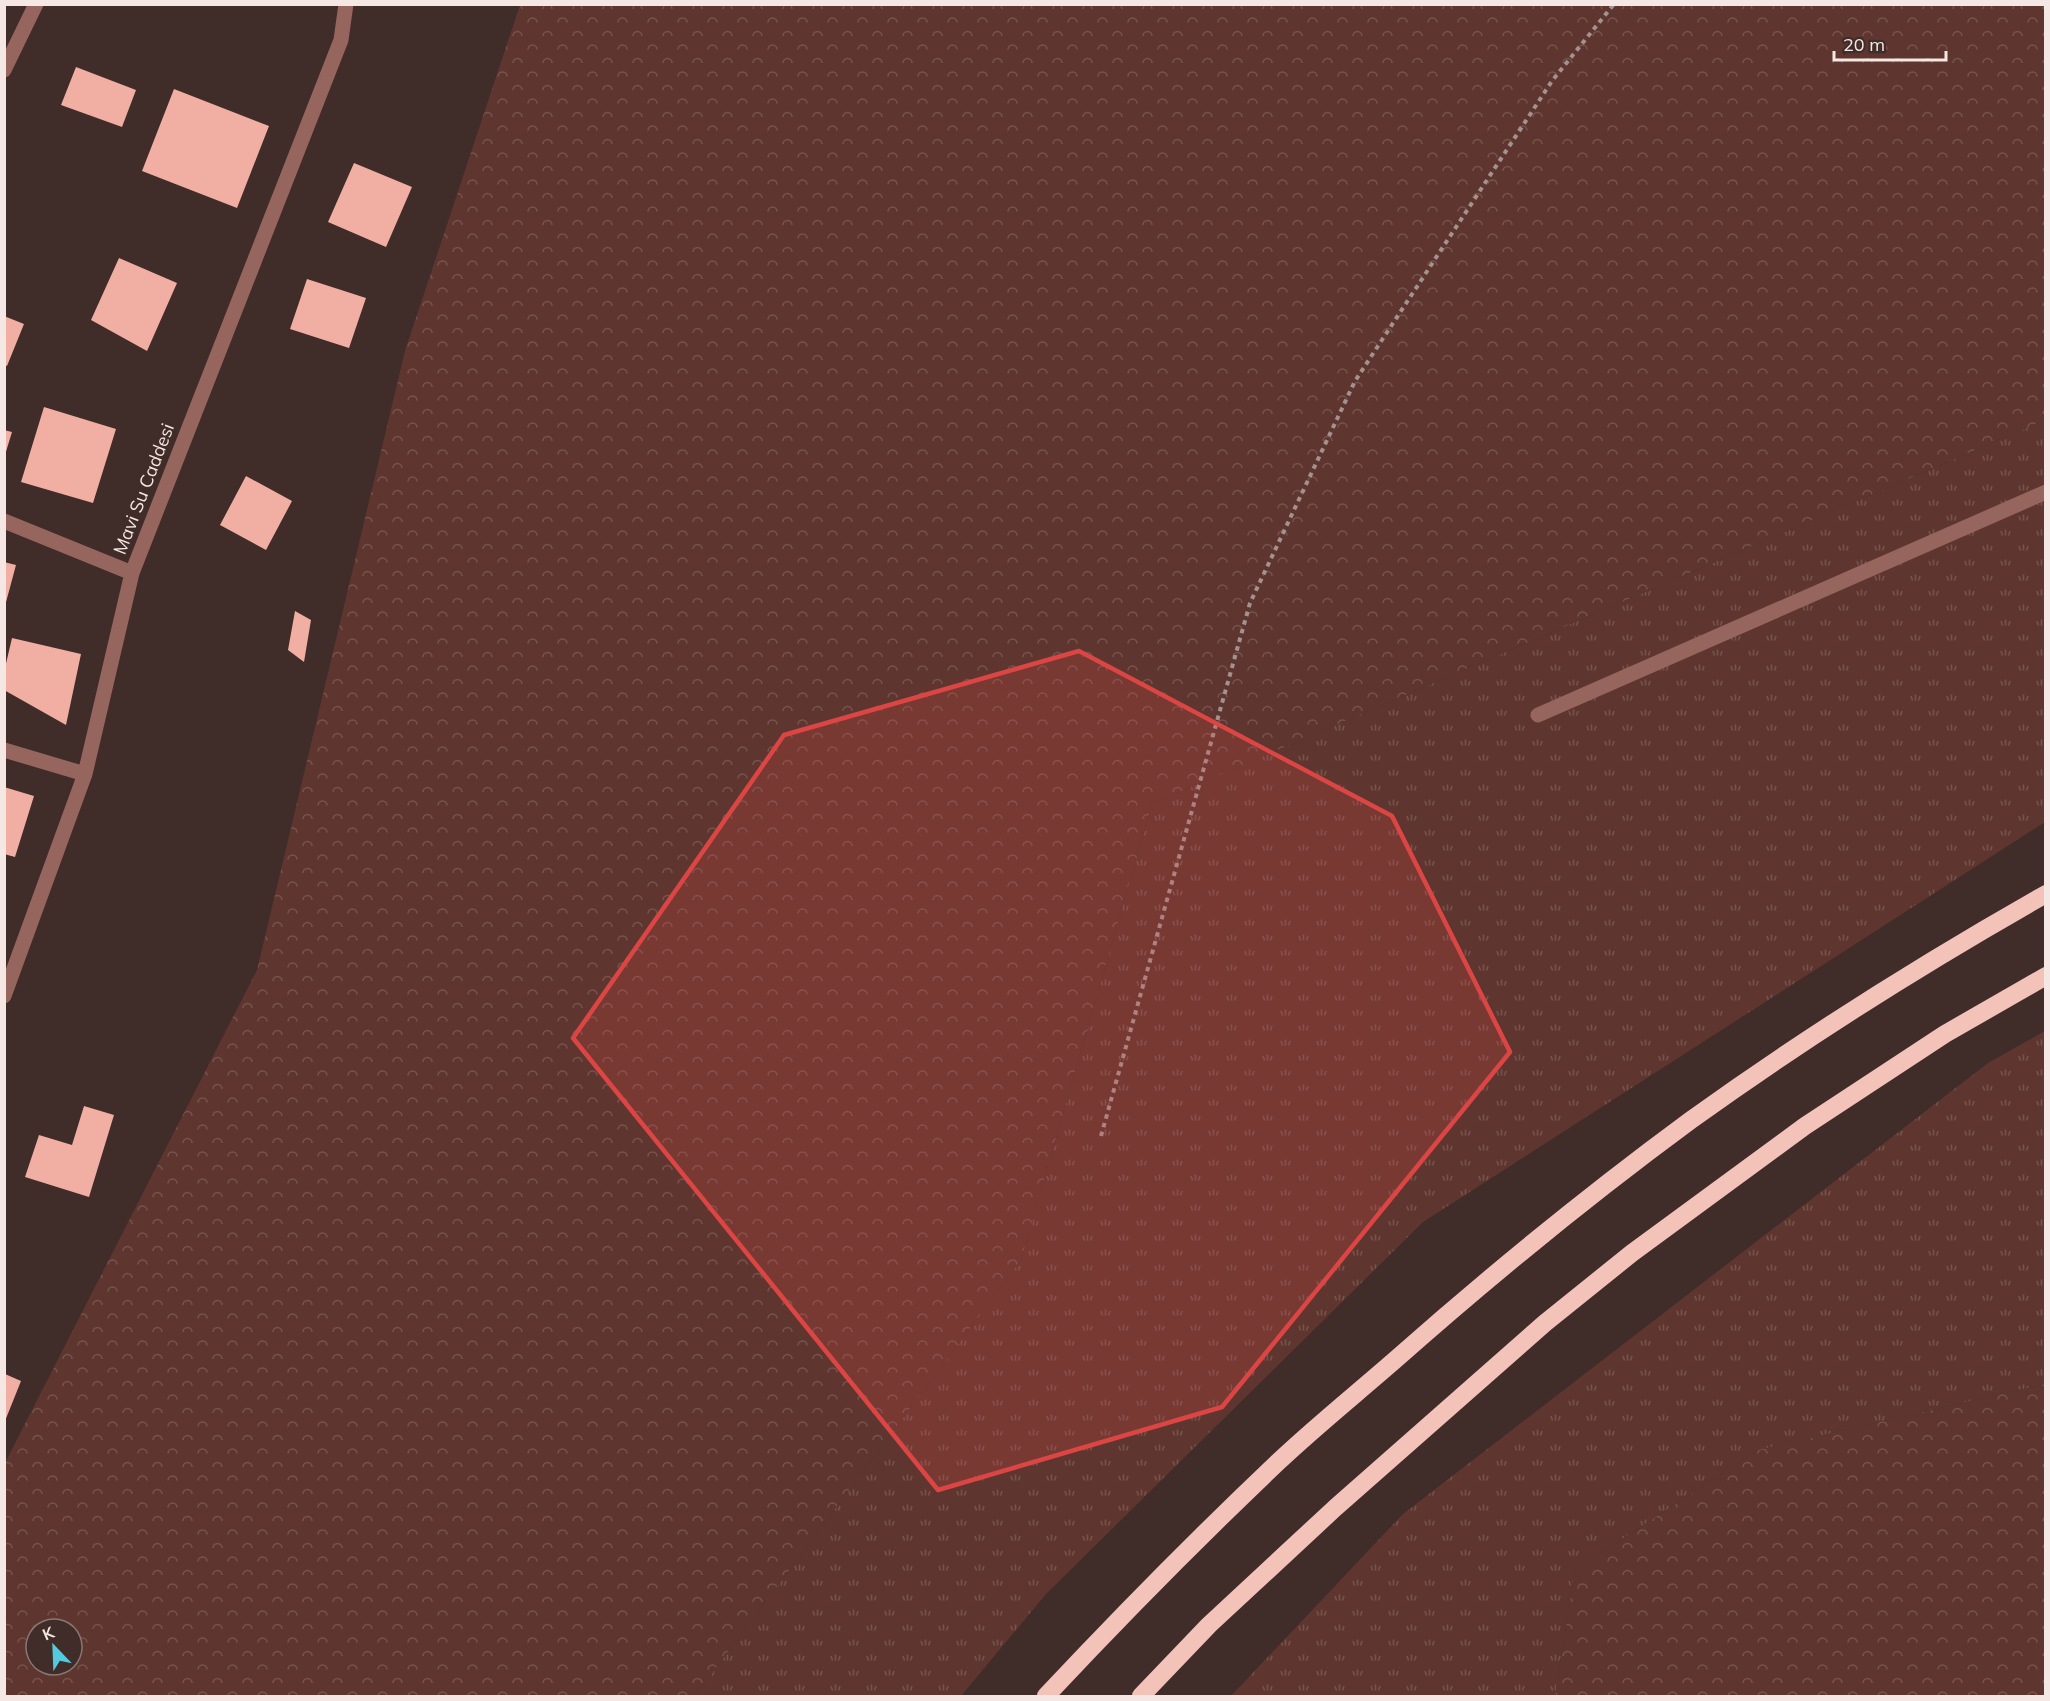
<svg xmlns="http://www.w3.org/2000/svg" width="2050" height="1701" font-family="Mulish,sans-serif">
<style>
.grass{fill:url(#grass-tufts)}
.forest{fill:url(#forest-crowns);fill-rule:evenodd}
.building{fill:#f1aea2}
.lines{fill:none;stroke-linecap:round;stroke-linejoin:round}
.path{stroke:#a3928f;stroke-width:4;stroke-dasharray:4.5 4.5;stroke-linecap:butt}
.minor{stroke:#96665e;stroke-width:15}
.highway{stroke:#f3c3ba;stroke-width:18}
.marked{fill:#db4544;fill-opacity:0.2;stroke:#db4544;stroke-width:4.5;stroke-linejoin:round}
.labels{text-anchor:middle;stroke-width:6;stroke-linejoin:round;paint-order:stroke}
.street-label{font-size:18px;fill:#f5e7e4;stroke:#402c28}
</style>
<defs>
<pattern id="grass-tufts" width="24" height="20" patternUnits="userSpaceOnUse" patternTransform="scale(1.5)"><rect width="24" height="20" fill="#5f362f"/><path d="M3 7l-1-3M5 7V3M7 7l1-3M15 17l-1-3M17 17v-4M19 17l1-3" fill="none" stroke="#77534d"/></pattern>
<pattern id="forest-crowns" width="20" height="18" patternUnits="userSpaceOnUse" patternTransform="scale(1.5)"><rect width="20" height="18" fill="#5f362f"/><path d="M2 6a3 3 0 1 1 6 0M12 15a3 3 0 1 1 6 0" fill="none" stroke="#77534d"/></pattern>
</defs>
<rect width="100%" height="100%" fill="#402c28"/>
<!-- grass -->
<path class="grass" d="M2045,420V822L1423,1222L1046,1594L961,1696H695L1021,1260L1152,804Z
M2045,1031V1384L1758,1450L1575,1570L1555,1696H1231L1403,1514L1988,1063Z"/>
<!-- forest -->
<path class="forest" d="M520,5H2045V420L1152,804L1021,1260L695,1696H5V1463L257,970L405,351ZM36,1629H72V1665H36Z
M2045,1384V1696H1555L1575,1570L1758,1450Z"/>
<!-- building -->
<path class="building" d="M76,67L136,90L122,127L61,105Z
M174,89L269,126L237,208L142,171Z
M354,163L412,187L386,247L328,222Z
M119,258L177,283L147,351L91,320Z
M307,279L366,298L349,348L290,329Z
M4,316L24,324L7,366L4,365Z
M44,407L116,429L93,503L21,482Z
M4,430L12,432L5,455H4Z
M246,476L292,501L266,550L220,525Z
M4,562L16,565L5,606L4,605Z
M295,611L311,620L304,662L288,650Z
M12,638L81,654L66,725L4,690V672Z
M4,787L34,796L15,857L4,854Z
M84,1106L114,1115L89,1197L25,1177L39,1135L72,1145Z
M5,1374L21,1381L5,1421Z"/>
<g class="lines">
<!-- path -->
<path class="path" d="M1101,1136L1250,603L1355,381L1552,81L1614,4"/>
<!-- minor -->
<path class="minor" d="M4,70L36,4
M4,521L132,573
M1538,715L2046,492
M4,750L85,774
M4,996L85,774L132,573L341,40L346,4"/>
<!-- highway -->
<path class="highway" d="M1046,1696C1121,1616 1198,1538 1278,1462C1315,1427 1356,1394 1395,1360C1490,1276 1589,1195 1691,1120C1805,1038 1924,963 2046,894
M1141,1696L1209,1625L1335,1508L1545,1323L1632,1253L1805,1126L1945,1034L2046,976"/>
</g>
<!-- marked area -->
<path class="marked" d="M1079,651L1392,816L1510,1052L1222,1407L938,1490L573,1038L784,735Z"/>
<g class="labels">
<!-- street labels -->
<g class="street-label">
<text transform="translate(144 489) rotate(-69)" y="6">Mavi Su Caddesi</text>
</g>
</g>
<!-- border -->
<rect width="2050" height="1701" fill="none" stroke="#f5e7e4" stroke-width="12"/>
<!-- north arrow -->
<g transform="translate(54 1647) rotate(337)"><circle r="28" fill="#402c28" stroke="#887773" stroke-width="1.5"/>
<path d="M0-4.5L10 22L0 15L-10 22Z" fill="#54cade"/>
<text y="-9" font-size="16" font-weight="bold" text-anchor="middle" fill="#f5e7e4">K</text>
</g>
<!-- scale -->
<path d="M1834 51v9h112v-9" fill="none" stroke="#f5e7e4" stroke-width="3"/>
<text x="1843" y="51" font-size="18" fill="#f5e7e4" stroke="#402c28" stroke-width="4.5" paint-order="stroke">20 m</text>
</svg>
